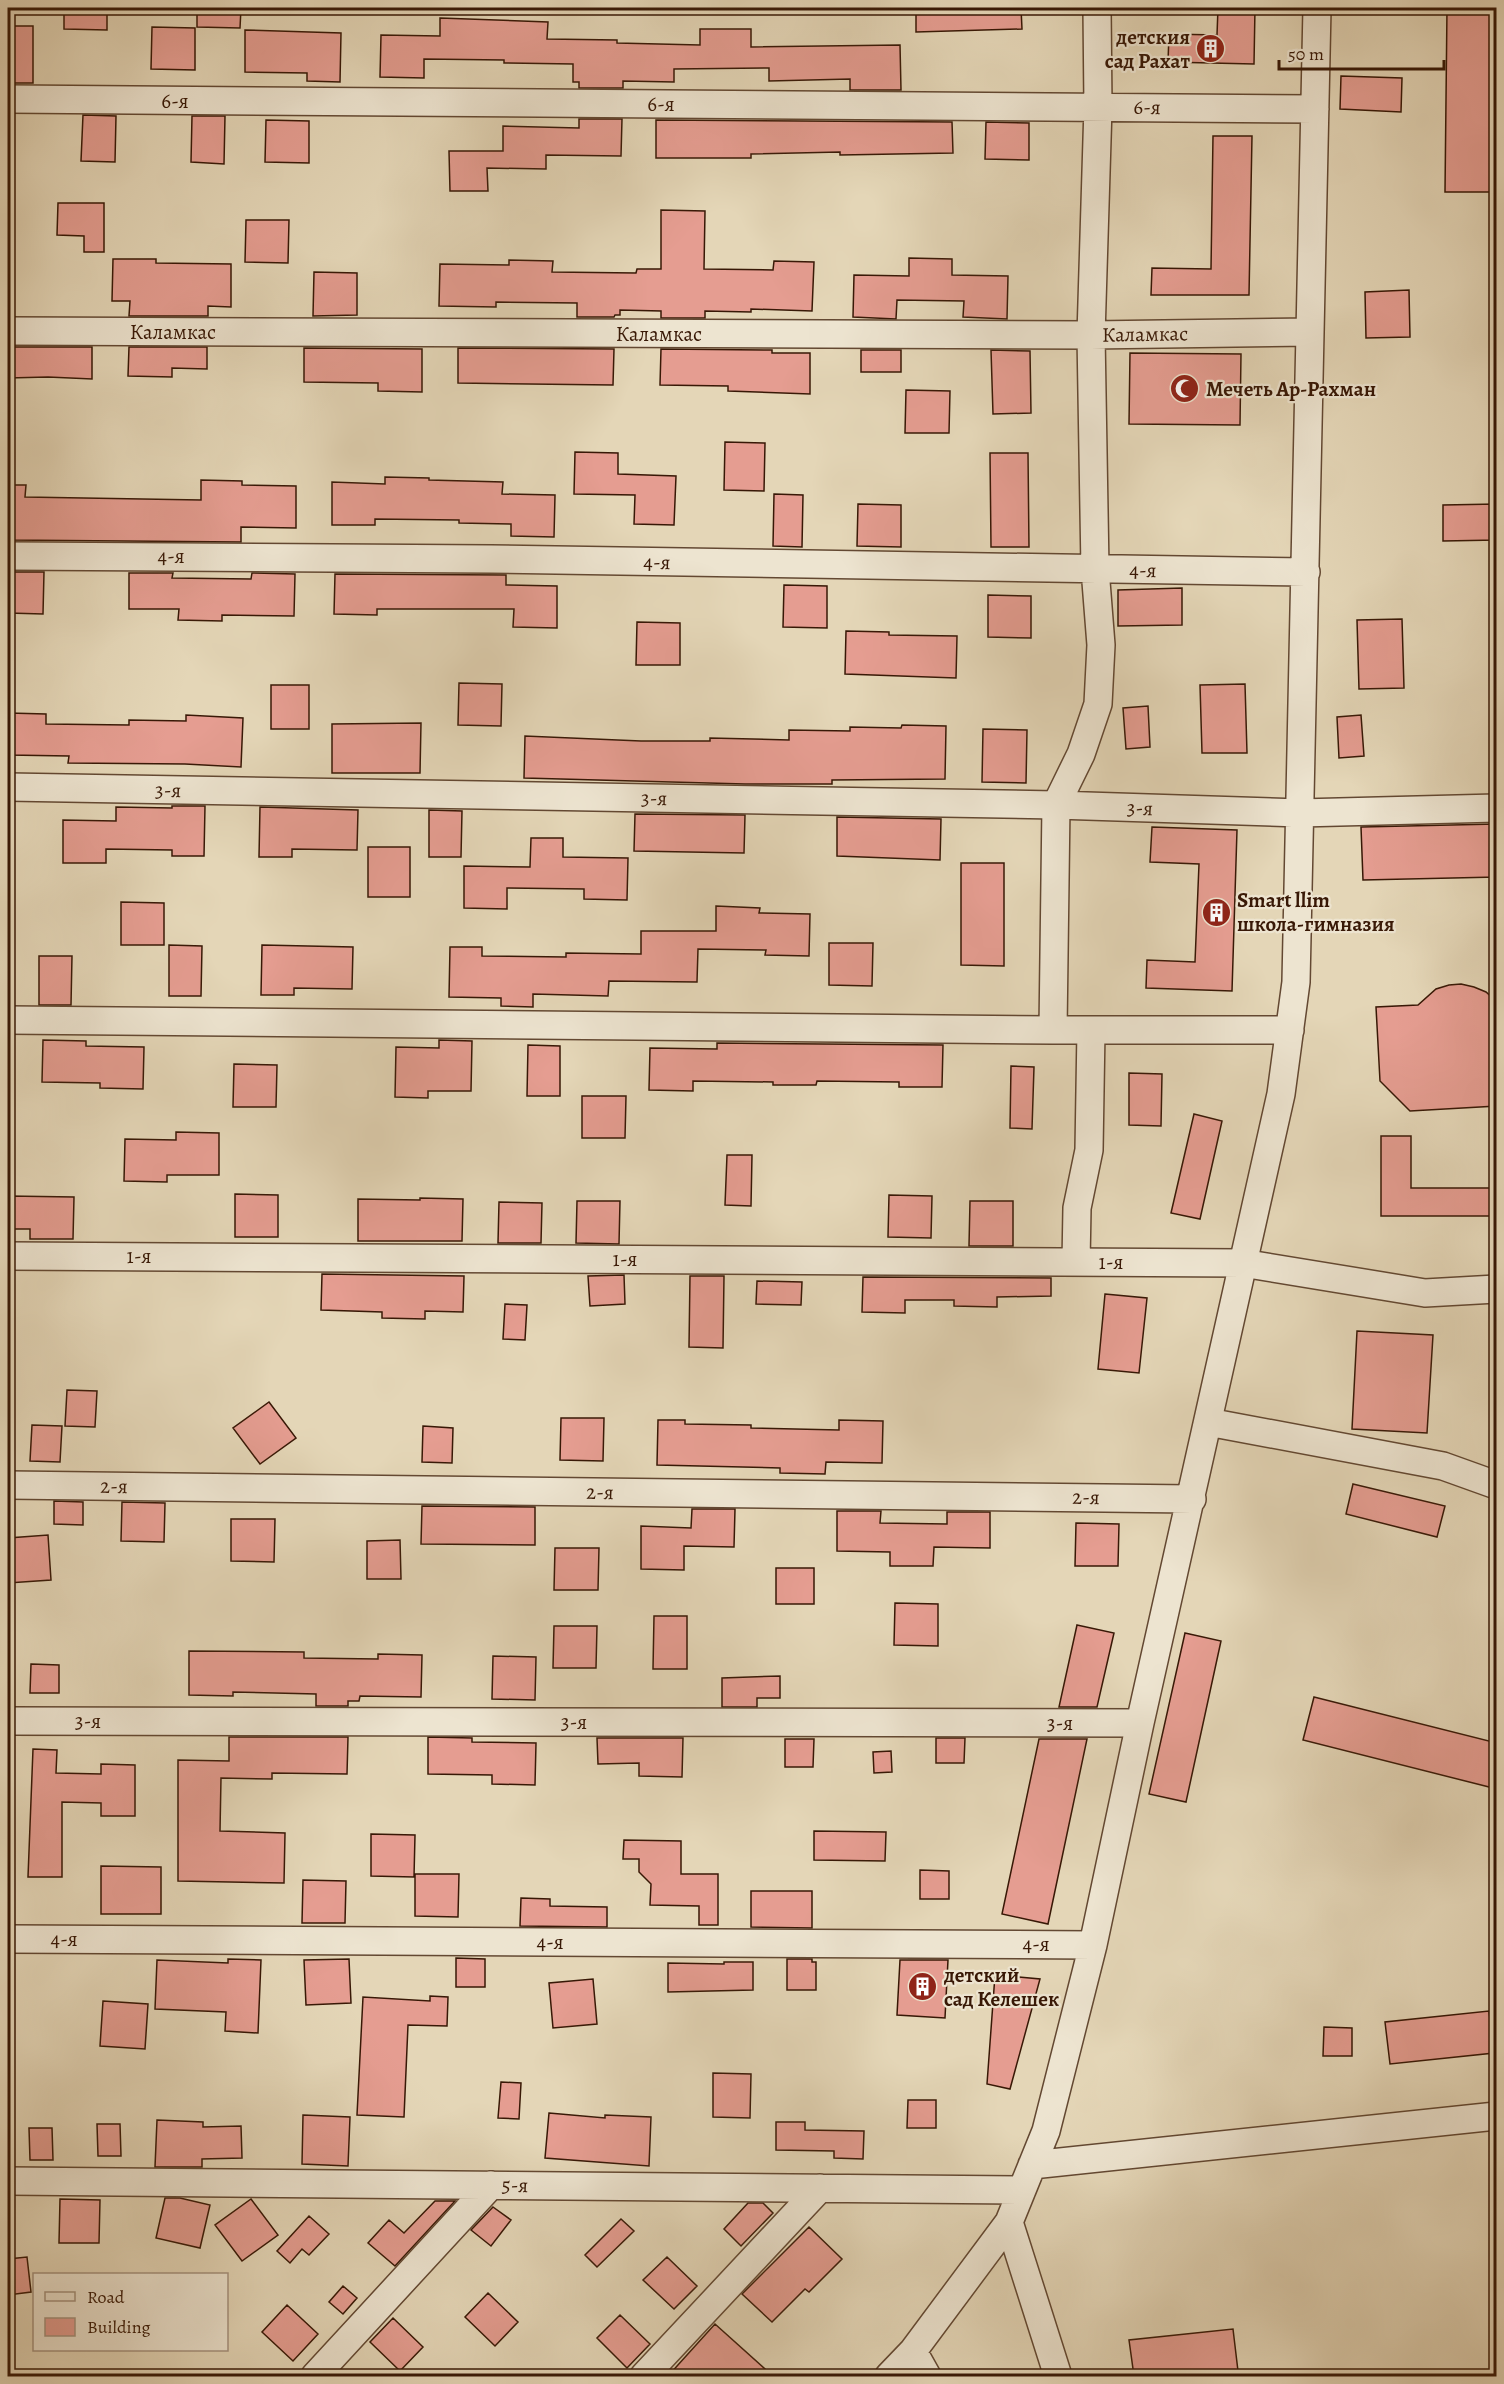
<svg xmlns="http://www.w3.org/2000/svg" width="1504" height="2384" font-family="Alegreya,serif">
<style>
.building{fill:#e59d91;stroke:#381806;stroke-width:1.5}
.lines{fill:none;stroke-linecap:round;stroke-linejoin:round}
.minor-casing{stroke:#634832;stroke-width:30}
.minor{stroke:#ede4d0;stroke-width:27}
.labels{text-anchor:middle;stroke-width:4.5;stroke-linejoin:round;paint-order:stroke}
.poi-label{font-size:21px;font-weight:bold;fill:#381806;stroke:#ede4d0;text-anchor:start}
.street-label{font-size:21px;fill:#381806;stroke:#ede4d0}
</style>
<rect width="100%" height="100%" fill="#e4d6b7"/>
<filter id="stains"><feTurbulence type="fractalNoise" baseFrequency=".00333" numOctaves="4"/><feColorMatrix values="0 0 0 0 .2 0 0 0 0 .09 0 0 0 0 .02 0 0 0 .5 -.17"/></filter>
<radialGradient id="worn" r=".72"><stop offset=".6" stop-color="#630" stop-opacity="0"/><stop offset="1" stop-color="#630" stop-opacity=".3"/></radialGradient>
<!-- building -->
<path class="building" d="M64,8H107V30L64,29Z
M197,8H241L240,28L197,27Z
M916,8H1021L1022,29L916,32Z
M1218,8H1255L1254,64L1168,62L1169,34L1217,35Z
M1447,8H1497V192H1445Z
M440,18L548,22L547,39L617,40V43L700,45V29H751V47L900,45L901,90H850V79L769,81V68L674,69V82L623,81V88H579V82H573V64L504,63V60L424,59V78L380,77L381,35L440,36Z
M8,26H33V83H8Z
M152,27L195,28V70L151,69Z
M245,30L341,33L340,82L307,81V73L245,72Z
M1341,76L1402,78L1401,112L1340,109Z
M83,115L116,116L115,162L81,161Z
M192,116H225L224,164L191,162Z
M579,119H622L621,156L546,155V169L487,168L488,191H450L449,151H503V126L579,128Z
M266,120L309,121V163L265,162Z
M656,120L952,122L953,153L840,155V152L751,154V158H656Z
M986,122L1029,123V160L985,159Z
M1213,136H1252L1249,295H1151L1152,268L1211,269Z
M58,203H104V252H84V236L57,235Z
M661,210L705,211L704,269L773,270L774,261L814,262L812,311L751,309V312L705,311V318H661V311L620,310V315H615L614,317H577V303L496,302V307L439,306L440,264L509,265V260L553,261L552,272L636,273L637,269H661Z
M246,220H289L288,263L245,262Z
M909,258L952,259V275L1008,276L1007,319L963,317L964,301L897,300L896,319L853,317L854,275L909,276Z
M113,259H156V263L231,264V307L208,306V316H129L130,301H112Z
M314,272L357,273V315L313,316Z
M1409,290L1410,337L1366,338L1365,292Z
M8,347H92V379L48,377L8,378Z
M129,347H207V369L172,368V377L128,376Z
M304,348L422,349V392L378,391V383L304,382Z
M458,348L614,349L613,385L458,383Z
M661,349L772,350V353H810V394L728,391V386L660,385Z
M861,350H901V372H861Z
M991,350L1030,351L1031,413L993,414Z
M1130,353L1241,354L1240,425L1129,424Z
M906,390L950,391L949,433H905Z
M725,442L765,443L764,491L724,490Z
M575,452L618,453V474L676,476L674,525L634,524L635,495L574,494Z
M990,453H1028L1029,547H991Z
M385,477L429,478V480L503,482L502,494L555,495L554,537L511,536V524L459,523V520L375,519V525H332V482L385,484Z
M201,480L242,481V485L296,486V528L241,527V542L8,540V485H26L25,497L201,500Z
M774,494L803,495L802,547L773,546Z
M858,504L901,505V547L857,546Z
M1497,504V540L1443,541V505Z
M8,572H44L43,614L8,613Z
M129,573H173L172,578L251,579L252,573L295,574L294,616L222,615V621L178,620L179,609H129Z
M335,574L506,575V585L557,586V628L513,627L514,609H377V615L334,614Z
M784,585L827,586V628L783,627Z
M1182,588V625L1118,626V590Z
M988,595L1031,596V638L988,637Z
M1402,619L1404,688L1359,689L1357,620Z
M637,622L680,623V665H636Z
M846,631L889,632V635L957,636L956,678L845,674Z
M459,683L502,684L501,726L458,725Z
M1245,684L1247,753H1202L1200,685Z
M271,685H309V729H271Z
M1148,706L1150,747L1126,749L1123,708Z
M8,713L46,714V724L129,725V720L186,721V715L243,718L241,767L185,764L68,763L69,756L8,755Z
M1361,715L1364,756L1339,758L1337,717Z
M421,723L420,773H332V724Z
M902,725L946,726L945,779L832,780V784H745L524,778L525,736L641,741H710V738L789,740V730L850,731V727L901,728Z
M983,729L1027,730L1026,783L982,782Z
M172,806H205L204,856H172V850L106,849V863H63V820L116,821V807L172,808Z
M260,807L358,810L357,850L292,849V857H259Z
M429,810L462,811L461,857H429Z
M635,814L745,815L744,853L634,851Z
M837,817L941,819L940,860L837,856Z
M1497,824V877L1363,880L1361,827Z
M1152,827L1237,830L1232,991L1146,988L1147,960L1195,962L1199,864L1150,862Z
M531,838H563V857L628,858L627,900L584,899V889L507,888V909L464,908V866L530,867Z
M368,847H410V897H368Z
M961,863H1004V966L961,965Z
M121,902L164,903V945H121Z
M716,906L760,908L759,913L810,914L809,956L765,955L766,950L698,949L697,982L609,981L608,996L533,994V1007L501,1006V998L449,997L450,947H482V956L566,957V953L641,954V931H716Z
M829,943H873L872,986L829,985Z
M169,945L202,946L201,996H169Z
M262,945L353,947L352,989L294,988V995H261Z
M39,956H72L71,1005H39Z
M1461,984L1474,987L1486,992L1497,1002V1106L1410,1111L1380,1081L1376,1007L1418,1005L1436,989L1449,985Z
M43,1040L86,1041V1046L144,1047L143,1089L100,1088V1083L42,1082Z
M439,1040L472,1041L471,1091H428V1098L395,1097L396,1047L439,1048Z
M717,1043L943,1045L942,1087H899V1082L817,1081L816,1085H773V1082L693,1081V1091L649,1090L650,1048L717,1049Z
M528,1045L560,1046V1096H527Z
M234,1064L277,1065L276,1107H233Z
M1011,1066L1034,1067L1032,1129L1010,1128Z
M1129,1073L1162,1074L1161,1126L1129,1125Z
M582,1096H626L625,1138H582Z
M1194,1114L1222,1121L1200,1219L1171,1213Z
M176,1132L219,1133V1175H167V1182L124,1181L125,1139L176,1140Z
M1381,1136H1411V1188H1497V1216H1381Z
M727,1155H752L751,1206L725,1205Z
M235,1194L278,1195V1237H235Z
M889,1195L932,1196L931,1238L888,1237Z
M8,1196L74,1197L73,1239H30V1229H8Z
M420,1198L463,1199L462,1241H358V1199L420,1200Z
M577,1201H620L619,1244L576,1243Z
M970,1201H1013V1246H969Z
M499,1202L542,1203L541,1243H498Z
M322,1274L464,1276L463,1312L425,1311V1319L382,1318V1312L321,1310Z
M624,1275L625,1304L590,1306L588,1276Z
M690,1276H724L723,1348L689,1347Z
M863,1277L1051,1278V1296L997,1297V1307L954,1306V1300H905V1313L862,1312Z
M757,1281L802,1282L801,1305L756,1304Z
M1105,1294L1147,1298L1139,1373L1098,1369Z
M505,1304L527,1305L525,1340L503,1339Z
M1357,1331L1433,1335L1427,1433L1352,1429Z
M67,1390L97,1391L95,1427L65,1426Z
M269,1402L296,1438L260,1464L233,1428Z
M561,1418H604L603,1461L560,1460Z
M658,1420H685V1424L751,1425V1428L839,1430V1420L883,1421L882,1463L826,1462L825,1474L780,1473V1468L657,1465Z
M32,1425L62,1426L60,1462L30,1461Z
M423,1426L453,1428L452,1463L422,1462Z
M1353,1484L1445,1506L1437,1537L1346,1514Z
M54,1501L83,1502V1525L54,1524Z
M122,1502L165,1503L164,1542L121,1541Z
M422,1506L535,1507V1545L421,1544Z
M692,1509H735L734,1547L684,1546V1570L641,1569V1526L691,1528Z
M837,1511H881L880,1523L947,1524V1512H990V1548L934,1547L933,1566H890V1552L837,1551Z
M231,1519H275L274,1562L231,1561Z
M1076,1523L1119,1524L1118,1566H1075Z
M48,1535L51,1580L8,1583V1538Z
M400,1540L401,1579H367V1541Z
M555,1548H599L598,1590H554Z
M776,1568H814V1604H776Z
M895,1603L938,1604V1646L894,1645Z
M654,1616H687V1669H653Z
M1077,1625L1114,1633L1097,1707H1059Z
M554,1626H597L596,1668H553Z
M1185,1633L1221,1641L1186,1802L1149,1794Z
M189,1651L304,1652V1658L378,1659V1654L422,1655L421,1697L360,1696L359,1701H348V1706H316V1694L233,1692V1696L189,1695Z
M493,1656L536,1657L535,1700L492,1699Z
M31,1664L59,1665V1693H30Z
M780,1676V1698H757V1707H722V1678Z
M1314,1697L1497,1743V1789L1303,1740Z
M229,1737H348L347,1774L272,1773V1779L221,1778L220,1831L285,1833L284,1883L178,1881V1760L229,1761Z
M428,1737L472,1738V1742L536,1743L535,1785L492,1784V1775L428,1774Z
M597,1738H683L682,1777L639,1776V1763L598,1764Z
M936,1738H965L964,1763H936Z
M785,1739H814L813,1767H785Z
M1039,1739H1087L1048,1924L1002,1914Z
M33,1749L57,1750L56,1773L101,1774V1764L135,1765V1816H101V1803L62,1802V1877H28Z
M891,1751L892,1772L874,1773L873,1752Z
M814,1831L886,1832L885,1861L814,1860Z
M371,1834L415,1835L414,1877L371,1876Z
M624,1840L681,1841V1874H718V1925H699V1906L650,1905L651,1884L639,1872V1859H623Z
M101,1866L161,1867V1914H101Z
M920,1870L949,1871V1899H920Z
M415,1874H459L458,1917L415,1916Z
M303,1880L346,1881L345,1923H302Z
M751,1891H812V1928L751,1927Z
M521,1898L550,1899V1906L607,1907V1927L520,1926Z
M456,1958L485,1959V1987H456Z
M228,1959L261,1960L258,2033L225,2031L226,2012L155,2009L157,1960L228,1963Z
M349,1959L351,2003L306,2005L304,1960Z
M787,1959H812V1962H816V1990H787Z
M900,1960H948L945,2018L897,2015Z
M724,1962H753V1990L668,1992V1963L724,1964Z
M995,1975L1040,1979L1010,2089L987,2084Z
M593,1979L597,2024L553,2028L549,1983Z
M430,1996L448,1997L447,2026L408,2025L404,2117L357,2115L363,1997L430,2001Z
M103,2001L148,2004L145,2049L100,2046Z
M1489,2011L1494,2053L1390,2064L1385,2022Z
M1324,2027L1352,2028V2056H1323Z
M713,2073L751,2074L750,2118L713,2117Z
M501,2082L521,2083L519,2119L498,2118Z
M908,2100H936V2128H907Z
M549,2113L605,2118V2115L651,2117L649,2166L545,2158Z
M303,2115L350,2117L348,2166L302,2164Z
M157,2120L203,2122V2127L241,2126L242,2158L202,2159V2167H155Z
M776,2122H805V2130L864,2131L863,2159L834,2158V2151L776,2150Z
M97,2124H120L121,2156H98Z
M29,2128H52L53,2160H30Z
M165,2198H180L210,2205L200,2248L156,2238Z
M60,2199L100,2200L99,2243H59Z
M251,2199L278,2235L242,2261L215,2225Z
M435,2201H455L395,2266L368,2243L389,2220L404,2233Z
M748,2203H763L773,2213L741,2246L724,2229Z
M493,2207L511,2220L491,2246L471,2230Z
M309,2216L329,2234L309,2255L302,2249L290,2263L277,2251Z
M621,2219L634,2231L597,2267L585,2255Z
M809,2227L842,2259L809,2292L805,2289L772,2322L742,2294Z
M27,2257L31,2292L8,2295V2259Z
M667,2257L697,2286L674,2309L643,2280Z
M343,2286L357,2298L343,2314L329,2302Z
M488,2293L518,2322L495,2346L465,2317Z
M287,2305L318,2334L293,2361L262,2332Z
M620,2315L650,2344L627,2368L597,2338Z
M393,2318L423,2347L400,2371L370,2342Z
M715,2324L773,2376H668Z
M1233,2329L1238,2371L1187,2376H1134L1129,2340Z"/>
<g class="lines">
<defs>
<path id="minor" d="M8,99L1315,109
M8,331L1091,335L1310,332
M8,556L491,559L1306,572
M8,787L1056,805L1300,813L1496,808
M8,1020L1053,1030H1290
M1053,1030L1056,805L1081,754L1098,704L1101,645L1095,569L1091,335L1098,107L1097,8
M8,1256L1242,1263L1425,1293L1496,1289
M1076,1262L1077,1208L1089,1150L1091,1030
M1208,1422L1443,1466L1496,1485
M8,1485L1192,1499
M8,1721L1140,1723
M8,1939L1093,1945
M1032,2165L1496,2116
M8,2181L1022,2190
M1009,2222L1058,2376
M913,2351L927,2376
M315,2376L491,2185
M644,2376L820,2188
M889,2376L913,2351L1009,2222L1046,2131L1093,1945L1140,1723L1281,1094L1296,982L1317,8"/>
</defs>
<!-- minor casing -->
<use href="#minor" class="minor-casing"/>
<!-- minor -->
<use href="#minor" class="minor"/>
</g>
<!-- icons -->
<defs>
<symbol id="building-disc" viewBox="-11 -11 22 22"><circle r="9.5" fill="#8f2418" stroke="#ede4d0"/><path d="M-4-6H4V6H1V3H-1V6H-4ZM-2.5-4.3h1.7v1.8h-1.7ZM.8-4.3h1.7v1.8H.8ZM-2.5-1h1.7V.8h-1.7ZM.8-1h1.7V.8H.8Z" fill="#fff"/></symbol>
<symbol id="mosque-disc" viewBox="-11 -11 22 22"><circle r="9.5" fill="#8f2418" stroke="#ede4d0"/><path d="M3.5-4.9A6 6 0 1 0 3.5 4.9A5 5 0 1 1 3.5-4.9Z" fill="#fff"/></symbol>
</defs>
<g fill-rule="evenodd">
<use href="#building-disc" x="1194" y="32" width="33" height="33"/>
<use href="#mosque-disc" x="1168" y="372" width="33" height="33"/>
<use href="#building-disc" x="1200" y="896" width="33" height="33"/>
<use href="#building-disc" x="906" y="1970" width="33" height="33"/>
</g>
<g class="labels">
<!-- poi labels -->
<g class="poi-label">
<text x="1190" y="44" text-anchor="end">детския<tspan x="1190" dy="24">сад Рахат</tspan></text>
<text x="1206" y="396">Мечеть Ар-Рахман</text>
<text x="1237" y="907">Smart llim<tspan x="1237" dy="24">школа-гимназия</tspan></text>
<text x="944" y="1982">детский<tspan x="944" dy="24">сад Келешек</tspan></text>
</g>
<!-- street labels -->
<g class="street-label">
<text x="175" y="108">6-я</text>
<text x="661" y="111">6-я</text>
<text transform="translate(1147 107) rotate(1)" y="7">6-я</text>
<text x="173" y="339">Каламкас</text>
<text x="659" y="341">Каламкас</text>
<text transform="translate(1145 334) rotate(-1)" y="7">Каламкас</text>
<text x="171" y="563">4-я</text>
<text transform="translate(657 562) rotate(1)" y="7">4-я</text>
<text transform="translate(1143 570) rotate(1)" y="7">4-я</text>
<text transform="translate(168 790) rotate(1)" y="7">3-я</text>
<text transform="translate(654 798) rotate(1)" y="7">3-я</text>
<text transform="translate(1140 808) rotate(2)" y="7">3-я</text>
<text x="139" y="1263">1-я</text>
<text x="625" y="1266">1-я</text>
<text x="1111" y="1269">1-я</text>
<text transform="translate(114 1486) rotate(1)" y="7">2-я</text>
<text transform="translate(600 1492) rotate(1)" y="7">2-я</text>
<text transform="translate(1086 1497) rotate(1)" y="7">2-я</text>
<text x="88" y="1728">3-я</text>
<text x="574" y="1729">3-я</text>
<text x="1060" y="1730">3-я</text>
<text x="64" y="1946">4-я</text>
<text x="550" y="1949">4-я</text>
<text x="1036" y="1951">4-я</text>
<text transform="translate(515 2185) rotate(1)" y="7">5-я</text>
</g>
</g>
<!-- margin -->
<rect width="1504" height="2384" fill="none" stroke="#e4d6b7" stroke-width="30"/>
<rect x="9" y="9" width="1486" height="2366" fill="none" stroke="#381806" stroke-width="3"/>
<rect x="15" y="15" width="1474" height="2354" fill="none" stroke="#381806" stroke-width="1.5"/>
<!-- legend -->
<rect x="33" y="2273" width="195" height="78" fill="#ede4d0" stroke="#a5927f" stroke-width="1.5"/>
<rect x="45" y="2292" width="30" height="9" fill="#ede4d0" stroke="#a5927f" stroke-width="1.5"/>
<text x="87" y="2303" font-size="18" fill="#381806">Road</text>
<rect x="45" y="2318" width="30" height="18" fill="#e59d91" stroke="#a5927f" stroke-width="1.5"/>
<text x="87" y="2333" font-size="18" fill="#381806">Building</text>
<!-- scale -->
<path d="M1279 60v9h165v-9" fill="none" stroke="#381806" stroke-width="3"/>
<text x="1288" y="60" font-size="18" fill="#381806" stroke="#ede4d0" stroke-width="4.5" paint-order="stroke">50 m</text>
<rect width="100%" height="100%" filter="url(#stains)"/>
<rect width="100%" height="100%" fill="url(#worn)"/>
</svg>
